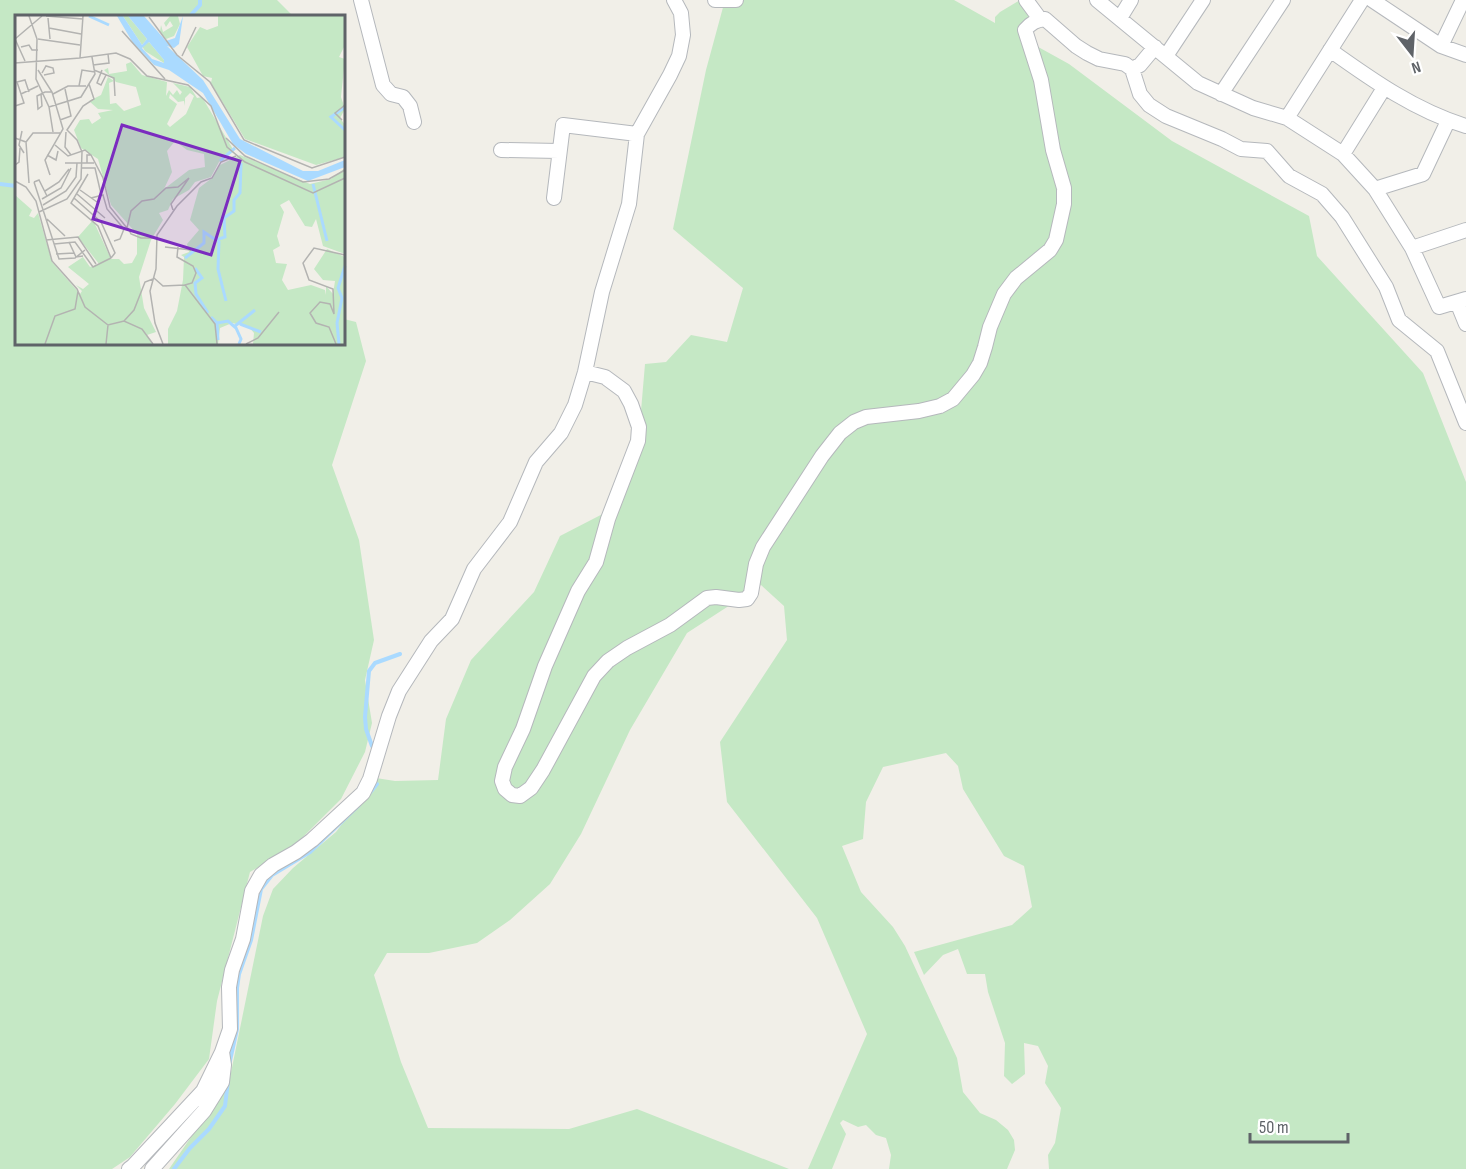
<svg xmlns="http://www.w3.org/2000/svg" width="1466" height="1169" font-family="'Sofia Sans Condensed',sans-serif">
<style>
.green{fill:#c5e8c5}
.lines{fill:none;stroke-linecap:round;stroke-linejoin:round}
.stream{stroke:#aadaff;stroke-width:4}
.minor-casing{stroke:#b5b8bc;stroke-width:16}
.minor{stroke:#fff;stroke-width:14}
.inset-river{fill:none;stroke:#aadaff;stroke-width:3}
.inset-road{fill:none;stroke:#b3b3b1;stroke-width:1.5}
.view{fill:#7b2cbf;fill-opacity:0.15;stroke:#7b2cbf;stroke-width:3}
.inset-edge{fill:none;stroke:#5f6368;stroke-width:3}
</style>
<rect width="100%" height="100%" fill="#f1efe8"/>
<!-- green -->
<path class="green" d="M0,0H277L293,16H16V344H344V319L356,322L366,361L332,465L359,540L374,640L365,680L372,723L365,752L341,799L293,847L250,872L217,1001L209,1059L175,1104L130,1157L112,1169H0Z
M725,0H954L995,23V17L1000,12L1020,0L1032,15L1018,28L1022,38L1069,64L1172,141L1309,216L1317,256L1423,373L1466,482V1169H1049L1048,1155L1055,1143L1061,1108L1045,1083L1048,1066L1038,1046L1024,1043L1025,1074L1012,1084L1004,1076L1005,1043L988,992L985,974H967L958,949L943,955L924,975L914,952L1012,925L1032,907L1024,866L1004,856L963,789L958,766L946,753L883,767L866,802L863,839L842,846L861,892L893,927L905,946L957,1058L963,1092L980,1113L996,1120L1008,1130L1014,1140L1015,1150L1007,1169H889L891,1155L886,1138L876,1135L866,1125L858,1127L843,1120L840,1123L846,1134L832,1169H808L867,1034L817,918L727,802L720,742L787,640L784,606L761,585L687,633L630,730L581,834L550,884L510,920L477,943L429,953H387L374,975L401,1062L428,1128L569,1129L637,1109L789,1169H169L229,1082L263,916L273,889L293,868L336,832L376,778L395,781L438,780L446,719L471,660L534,592L560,536L622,504L645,437L641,411L645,364L666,362L691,335L727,342L743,288L673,229L706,70Z"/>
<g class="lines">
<!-- stream -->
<path class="stream" d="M190,16L200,5V0
M0,184L16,186
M372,746L366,729L365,717L369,671L375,663L400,654
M368,795L377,784
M229,1065L237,1029V988L239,974L251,940L261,889L272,875L310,852L359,805
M174,1169L190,1148L209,1129L225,1106L228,1081"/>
<defs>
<path id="minor" d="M361,0L383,85L391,94L403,97L410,106L414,122
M715,0H736
M1026,0L1037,15L1038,20
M1097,0L1198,83L1253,108L1287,118L1343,154L1375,189L1412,248L1439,307L1466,299
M1372,0L1441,46L1466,55
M1120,18L1131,0
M1441,46L1463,0
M1330,50C1372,80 1416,111 1466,126
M1166,56L1203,0
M1132,69L1140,65L1155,47
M1221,94L1283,0
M1287,118L1362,0
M501,150L559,151
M1343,154L1384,88
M1375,189L1423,174L1448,121
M554,198L563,125L637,134
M1412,248L1466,230
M1457,302L1466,324
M585,372L605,377L624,391L631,404L639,427L638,441L608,519L596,562L578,591L545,666L523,729L505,767L502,781L505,789L512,795L520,796L531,788L543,770L594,676L608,661L627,648L670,625L707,598L716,597L739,600L747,599L751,593L756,564L763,547L822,456L840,433L854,422L866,417L919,411L940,406L953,399L973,375L980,363L985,347L990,327L1004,294L1016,278L1050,250L1056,240L1064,204V188L1053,150L1041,80L1025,30C1031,23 1036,20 1045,19L1076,46L1087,53L1099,59L1125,64L1132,69L1140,94L1149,105L1166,116L1222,139L1241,149L1267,151L1289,176L1322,194L1342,217L1386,287L1399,320L1437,351L1466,423
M129,1169L133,1166L203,1091L222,1052L230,1029L229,987L232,970L243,939L252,891L261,875L273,865L296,852L312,840L363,793L370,779L389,716L399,691L431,641L452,619L474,569L510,522L536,462L561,433L575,405L585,372L602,292L629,204L637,134L670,75L679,56L683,35L681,13L674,0
M152,1169L204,1111L222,1082L224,1065L222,1052"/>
</defs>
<!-- minor casing -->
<use href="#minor" class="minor-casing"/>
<!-- minor -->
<use href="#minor" class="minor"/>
</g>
<!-- overview -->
<g transform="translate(15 15)">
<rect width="330" height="330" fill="#f1efe8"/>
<path d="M108,1H113L132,24L127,30ZM155,1H163L165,9L159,21L151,24L145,17L146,10L148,17L158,11L155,6L151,12L149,8ZM203,1H330V30L324,42L330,44L326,82L330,94L325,103L330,110V142L301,150L230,124L196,68L197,63L188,61L172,32L185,12L192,15L203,11ZM134,27L149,45V48L130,36L127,31ZM116,47L127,60L152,67L151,81L154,75L158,80L162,75L165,80L167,77L158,68L175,72L182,83L187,82L219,136L204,147L196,162L180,167L174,175L158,184L153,195L144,198L148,205L136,225L124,262L129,293L141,317L132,320L137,329H0V180L17,195L14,201L19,203L23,198L37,247L65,279L67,276L61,270L68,274L74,269L53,252L68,242L75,252L84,249L63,222L78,205L96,244H104L109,249L117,248L122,239V219L96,190L83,144L66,133L59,115L65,105L74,104L77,109L86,103L83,98L98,95L83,94L74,86L86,80L93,62L99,66L94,68L95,89L101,88L109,96L126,90L121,72L101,67L89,55L93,53L94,59L112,56L111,49ZM175,78L179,81L171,99L155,112L152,109L162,89L154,83L155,79L163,87L169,86L170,91V83ZM160,126L172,135L189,139L190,152L174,155L149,174L157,157L152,136ZM225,140L295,169L316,164L330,153V239L308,231L301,204L297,212L290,211L274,185L265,190L269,197L262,221L265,231L258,235L261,248L272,249L267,265L273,275L296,270L310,275L311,280V271L318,279L320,266L308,265L299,254L312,234L330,242V329H238L239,318L234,312L217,308L205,313L203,329H153V314L162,296L168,265L169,242L166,240L174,237L172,229L184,215L175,205L184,173L197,163L205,150Z" fill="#c5e8c5" fill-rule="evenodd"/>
<path d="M102,1H108L127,30L132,24L113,1H129L151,26L160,23L168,1L164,29L159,33L152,31L188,65L225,124L288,156H303L330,145V152L293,166L231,139L218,129L188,78L154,55L139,50L118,28ZM134,27L149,45V48L137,44L127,33Z" fill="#aadaff" fill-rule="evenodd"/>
<path class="inset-river" d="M74,1L94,10M330,92L316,102L330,115M205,146L220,133M298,169L312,226M204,226L203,254L211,286M170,243L189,228V217L201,225L210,222L209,203L219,196V185L225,178L226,148M180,253L187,263L180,268L181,279L193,298M196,302L202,308L203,325M202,308L213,306L221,313L226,324L224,329M225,309L246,317M220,311L240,295M324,329L322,308L327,283L323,273L330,251"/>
<path class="inset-road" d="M14,1L22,24L21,64L34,92L38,117M31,1L68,4M68,1L65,43L101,38L115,44L132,61L173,70L196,91L212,132L230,147L298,178L330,163M134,2L162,40L195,67L229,125L297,153L330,142M33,3L35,24M34,13L66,19M107,16L150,64M0,24L27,1M0,24L10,46M23,24L65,30M6,32L14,30L17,35H23M167,41L181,12M0,48L65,43M78,50L94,48L93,39M23,55L37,77L48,114L30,145L35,160M79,55L99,63L100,81M87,55L82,68L86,70L91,60M27,58L31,51L38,53L39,58L29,60M64,71L67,55L80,57M6,79L23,71M26,79L27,91L23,94L22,81L30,77H37M38,79L53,71H71M0,91L9,88L2,67L10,65L14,77M34,92L66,82L80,59L77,42M45,105L56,101L50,74M327,105L320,98L330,90M7,116L4,130L9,138M51,117L50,132L56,140M0,123L11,127L18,118H45M211,123L230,141L288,167L314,164L330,155M11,127L14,168M40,130L53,141L70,135L76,140M32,140L41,145L43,136M50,148H79M72,148V140H76L88,163L95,192L112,213L116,196L127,186L139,184L151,173L163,172L174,163L156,189L158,195M0,150L4,147L5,133M67,153H80L86,179M73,159L56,188L83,211L96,243M0,166L11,172L21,186L37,246L62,274L70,292L93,310L109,306L127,314L138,329M19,167L44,244L60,243L70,235M19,167L24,165L32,181M65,175L82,187M30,176L44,167L54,154M62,179L90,203M59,183L86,207L100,238L96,243M76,183L88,180L92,194L109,214L105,224L99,226M27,184L46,173L56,153M28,190L51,176L61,162L62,148M24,197L52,184L66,164L67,137L62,125L52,115L68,91L79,84L74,69M32,204L50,221M113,213L116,219L126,223H142M31,225L63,222L81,249M54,227L61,242L68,241M39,229L60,227L78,252L96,243M150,232L176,235M163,232L162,242L178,251L181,258L177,268L170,270L200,309L202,329M41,239L59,238M139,263L148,271L170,270M109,306L119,295L130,267L138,264M30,329L40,301L60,294L63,276M91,329L93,310M148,329L140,308L135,276L141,254L142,220L162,191L186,167L197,163L206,147L221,141M231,329L243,323L264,297M321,329L314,312L301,308L295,298L305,287L315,289L319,299L318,274L294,265L288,248L299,233L330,240"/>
<path class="view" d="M107,110L225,146L196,240L78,204Z"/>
<rect width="330" height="330" class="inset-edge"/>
</g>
<!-- north arrow -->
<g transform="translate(1412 54) rotate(163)" stroke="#ffffff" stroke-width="4.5" paint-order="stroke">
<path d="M0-4.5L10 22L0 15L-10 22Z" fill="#5f6368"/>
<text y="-9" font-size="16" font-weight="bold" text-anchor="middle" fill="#5f6368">N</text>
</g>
<!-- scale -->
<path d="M1250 1133v9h98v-9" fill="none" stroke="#5f6368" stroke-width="3"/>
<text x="1259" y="1133" font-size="18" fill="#5f6368" stroke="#ffffff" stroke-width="4.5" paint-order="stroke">50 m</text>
</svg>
